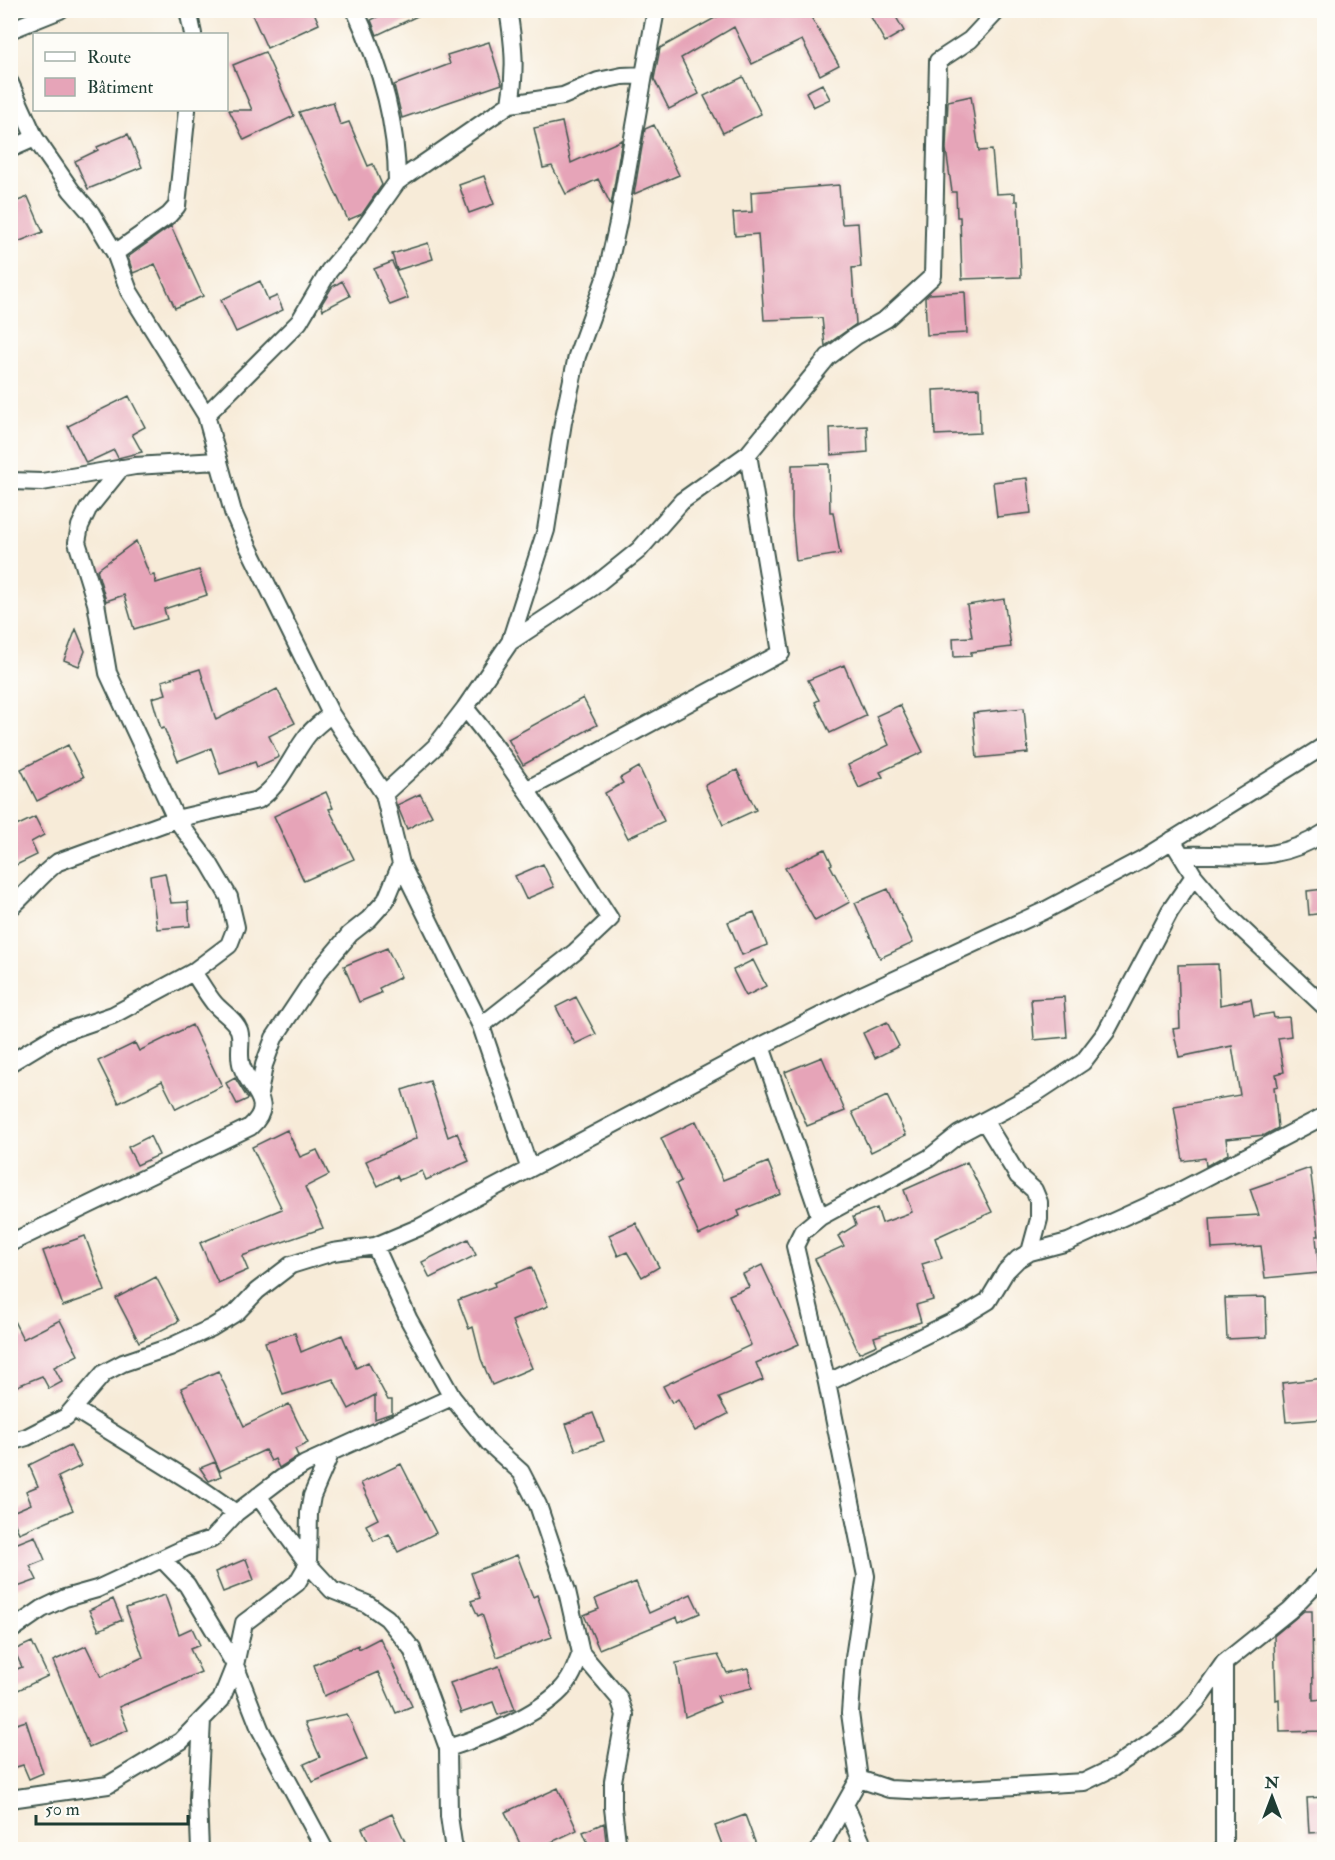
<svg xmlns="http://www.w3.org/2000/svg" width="1335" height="1860" font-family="'IM FELL Double Pica',serif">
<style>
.building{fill:#e6a4b8}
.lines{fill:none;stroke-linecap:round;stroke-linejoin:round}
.street-casing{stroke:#3f574d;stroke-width:20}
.street{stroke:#fff;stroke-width:16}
</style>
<rect width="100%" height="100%" fill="#fdfcf7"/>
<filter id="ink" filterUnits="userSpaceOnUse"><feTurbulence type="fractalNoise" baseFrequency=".0167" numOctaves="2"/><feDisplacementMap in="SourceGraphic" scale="12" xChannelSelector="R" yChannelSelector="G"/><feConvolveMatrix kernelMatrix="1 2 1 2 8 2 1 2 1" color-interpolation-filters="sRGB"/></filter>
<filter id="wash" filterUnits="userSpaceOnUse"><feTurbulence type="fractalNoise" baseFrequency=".008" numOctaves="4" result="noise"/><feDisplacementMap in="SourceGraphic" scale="24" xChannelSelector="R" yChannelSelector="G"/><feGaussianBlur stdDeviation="1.35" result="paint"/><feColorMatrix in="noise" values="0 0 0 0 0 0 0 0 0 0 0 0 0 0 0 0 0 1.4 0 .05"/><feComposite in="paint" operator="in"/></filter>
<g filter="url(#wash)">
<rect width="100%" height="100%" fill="#f7ebd8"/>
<g id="blocks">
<!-- building -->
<path class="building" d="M250,10H313L319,24L267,48Z
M391,10H430L377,35L371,20Z
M725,10H807L839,65L820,75L802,40L752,64L734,27L681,58L699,94L669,109L654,79L660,48L726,12Z
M867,10H892L904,31L885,42Z
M489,42L502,84L402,118L394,85L450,64L447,55Z
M265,52L294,116L244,140L229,110H252L233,65Z
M743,77L761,114L723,133L704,96Z
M822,84L830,99L813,107L806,92Z
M971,96L979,151L992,150L996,194L1015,193V201H1018L1021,277L962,279L960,217H957L956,192H952L946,149L948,101Z
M333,102L340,125L349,122L368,166L373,164L382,185L362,214L348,220L299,112Z
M562,122L571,163L622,140L611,205L598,179L566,194L552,166L543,168L534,128Z
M654,125L679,175L634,194L645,129Z
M128,134L142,167L88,189L75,161L98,150L97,147Z
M484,176L494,204L469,213L459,185Z
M839,185L842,224L858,223L861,267L852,268L856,324L825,346L822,318L764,320L758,234L735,236L733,213L752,212L751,192Z
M28,197L43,232L10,245V204Z
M171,226L203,296L175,308L155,264L133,273L128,257Z
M428,243L433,259L397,270L392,254Z
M392,262L408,298L390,305L374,269Z
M260,281L268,300L277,296L283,310L236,332L221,300Z
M342,281L350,296L323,310L321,305L332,287Z
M965,292L967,333L927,335L925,298L929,294Z
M979,388L980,433L935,435L933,390Z
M129,396L145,427L132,434L142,452L118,458L114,450L86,463L68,426Z
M867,426L868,452L831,455L830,428Z
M829,464L830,512H833L840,554L796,561L792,518V465Z
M1027,478L1031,513L997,517L993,482Z
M136,541L150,576L154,575L156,583L199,570L207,595L164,609L167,619L134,629L124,595L106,601L97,570Z
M1004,599L1011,647L971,652V656L954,657L953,638L972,637L967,605Z
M76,629L85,651L79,666L64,660Z
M844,665L866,716L830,733L815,702L819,700L808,680Z
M200,669L216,720L277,689L295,723L269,736L279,757L257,767L255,762L220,774L211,748L178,761L164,728L161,729L152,698L166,694L162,681Z
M583,698L597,725L523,765L508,739Z
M900,705L923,752L880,772L883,777L859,788L848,765L889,745L876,716Z
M1024,708L1028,753L977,758L973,713Z
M68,745L84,777L37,801L21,769Z
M639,767L664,821L628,838L605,793L623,783L620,778Z
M737,770L756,810L723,825L705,785Z
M326,792L333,808L329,809L354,859L304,881L274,816Z
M420,794L432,816L407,829L397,805Z
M35,817L44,835L31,842L37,855L10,868V829Z
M825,849L832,864L830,865L850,902L815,921L785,868Z
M543,864L554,887L526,899L515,876Z
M165,873L171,903L188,902L190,926L157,929L150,876Z
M888,889L913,943L880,958L855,903Z
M1324,889V913L1309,915L1307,891Z
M754,912L767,945L742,955L728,922Z
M387,948L401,977L379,988L381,993L359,1002L344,966Z
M753,960L766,986L746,996L733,970Z
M1218,964L1220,1005L1251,999L1254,1016L1273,1013L1274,1018L1289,1017L1291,1036L1278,1038L1284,1072L1276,1074L1278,1086L1274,1087L1278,1128L1265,1135L1226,1139L1228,1154L1206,1166L1205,1158L1183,1161L1174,1106L1240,1095L1232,1046L1179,1057L1173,1029L1180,1028L1178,965Z
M576,997L596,1034L575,1044L556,1007Z
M1064,997L1067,1037L1034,1040L1031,999Z
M887,1022L899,1046L875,1058L863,1033Z
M192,1025L222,1086L176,1109L162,1081L119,1103L98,1061L135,1043L139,1051Z
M822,1057L845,1111L807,1126L785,1072Z
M235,1078L248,1099L237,1104L226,1083Z
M430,1081L448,1137L457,1133L469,1161L426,1180L422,1171L399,1180L397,1176L378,1186L366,1161L417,1138L402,1090Z
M887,1096L906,1135L871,1152L852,1112Z
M696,1121L723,1180L768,1162L781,1194L738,1211L740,1216L699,1235L676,1184L681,1181L661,1138Z
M287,1130L300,1157L317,1150L329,1175L305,1187L323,1228L242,1256L248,1270L218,1283L200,1243L282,1209L252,1147Z
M150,1136L159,1155L137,1165L128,1147Z
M967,1162L992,1212L935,1238L942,1258L922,1264L933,1300L916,1305L921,1322L874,1337L877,1345L859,1353L815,1259L844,1246L838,1236L856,1225L853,1217L877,1208L882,1223L912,1212L904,1190Z
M1310,1168L1319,1236H1316L1319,1273L1265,1278L1261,1246L1212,1249L1210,1218L1259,1215L1250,1189Z
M636,1223L659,1267L642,1277L627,1252L618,1256L609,1235Z
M85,1236L105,1291L63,1306L43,1251Z
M468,1239L476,1255L430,1278L422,1262Z
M762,1265L799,1344L756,1363L763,1380L719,1398L728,1414L695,1431L678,1399L672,1403L663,1386L751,1345L729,1295L749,1287L743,1274Z
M531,1267L548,1306L512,1321L532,1368L492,1385L481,1359L473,1327L469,1329L458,1300L495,1286L494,1283Z
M156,1277L179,1321L139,1342L116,1298Z
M1266,1297L1267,1337L1227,1339L1225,1298Z
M10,1313L23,1339L60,1320L78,1355L54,1367L62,1382L49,1389L42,1376L10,1389Z
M295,1333L301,1352L342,1335L356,1368L368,1362L388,1400H392V1413L375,1419V1395L349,1409L333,1379L283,1395L265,1342Z
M218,1371L244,1426L289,1404L308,1443L295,1449L298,1456L279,1468L275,1459L271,1461L265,1450L220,1471L181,1388Z
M1324,1378V1419L1286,1422L1282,1383Z
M593,1413L604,1441L576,1451L566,1424Z
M70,1445L81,1466L58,1477L73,1510L19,1533L10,1513L31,1504L26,1491L38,1486L29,1465Z
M215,1462L221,1476L209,1481L200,1468Z
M401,1464L436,1533L398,1552L389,1534L374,1541L366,1525L378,1519L361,1483Z
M35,1536L45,1560L30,1566L37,1580L15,1588L10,1583V1546Z
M517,1555L533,1597L537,1595L552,1637L497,1657L482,1614L478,1616L471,1601L480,1598L471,1573Z
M246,1559L254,1580L223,1592L215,1572Z
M636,1582L649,1613L691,1594L700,1613L679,1622L677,1617L599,1649L584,1615L599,1609L595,1599Z
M165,1595L179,1634L192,1628L200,1645L190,1649L201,1672L119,1707L128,1730L89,1747L53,1661L86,1646L101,1677L143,1657L126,1608Z
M113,1599L122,1620L99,1630L89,1610Z
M1304,1611H1312L1313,1700L1324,1699V1731L1280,1732L1279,1699L1276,1700L1274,1636Z
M380,1638L412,1706L396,1713L378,1672L324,1696L314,1665L358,1645L359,1649Z
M32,1642L48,1676L16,1691L10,1672L22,1667L14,1650Z
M718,1655L727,1673L748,1668L752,1688L717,1696L720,1702L685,1717L676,1663Z
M499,1666L515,1709L498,1715L493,1702L461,1713L450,1683Z
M347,1714L367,1759L313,1782L304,1764L320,1757L305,1723Z
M26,1721L43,1773L29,1779L23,1765L10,1769V1726Z
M558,1788L577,1830L535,1850H523L505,1812Z
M1324,1797V1832L1309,1833L1307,1798Z
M392,1814L409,1850H372L362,1828Z
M745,1815L758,1850H724L715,1826Z
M604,1823L607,1850H591L583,1832Z"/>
</g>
</g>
<g filter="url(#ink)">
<use href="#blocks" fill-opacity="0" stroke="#3f574d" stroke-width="1.5"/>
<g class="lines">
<defs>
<path id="street" d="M188,10L193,34
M355,10C380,64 397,124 397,182
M508,10C514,44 516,71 510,104
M10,30L60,10
M644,75L656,10
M10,83L35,138L71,190L91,213L115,253L129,291L206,415L233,512L247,544L331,714L384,794L401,864L481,1026L529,1167
M10,149L35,138
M115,253L169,215L177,206L187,110
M206,415L299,322L329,271L358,237L397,182L510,104L563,96L598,81L622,76L644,75L618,223L607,273L577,356L563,422L546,530L510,642
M10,481L42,482L135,466L217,461
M465,708C520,774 563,847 610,919L575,952L481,1026
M526,790L781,653L748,454
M384,794L435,747L465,708L510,642L593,587L639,550L682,501L748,454L828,357L856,336L886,319L933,276L938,61L970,40L998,10
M1172,840L1194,876L1227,915L1324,1006
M1182,855C1238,853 1275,865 1324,833
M10,908C28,893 40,875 58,862L176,819L258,800C281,785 290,758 307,736C313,728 323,721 331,714
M761,1046L820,1217
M10,1063L58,1034L113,1015L193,972L229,945L236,927L229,897L209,863L176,819L108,673L96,603L77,542L80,526L88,509L121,468
M259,1094L264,1065L274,1038L318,972L350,934L369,919L386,900L401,864
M985,1122L1018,1176L1034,1190L1039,1202V1219L1030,1252
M10,1243L250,1127C277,1103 250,1090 242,1067C237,1054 243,1041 239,1030C234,1018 221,1012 214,1003C206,993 200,982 193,972
M827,1383L960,1318L988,1301L1006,1271L1018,1259L1030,1252L1068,1242L1176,1193L1324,1116
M452,1397L489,1443L521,1472L538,1505L567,1591L581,1653L619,1698L625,1715L613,1781V1808L618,1850
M74,1409L190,1481L236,1513
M10,1442L27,1437L66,1417L104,1373L123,1363L170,1347L211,1328L237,1312L257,1291L291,1265L333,1252L375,1246L420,1227L761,1046L864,994L1044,911L1142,859L1324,746
M331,1452L312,1496L309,1513L308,1564L332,1590L367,1604L387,1618L412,1649L448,1748L449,1816L454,1850
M163,1560L187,1585L235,1665L260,1729L325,1850
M10,1631L42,1609L65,1598L97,1589L185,1548L212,1539L236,1513L282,1478L305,1464L452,1397L409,1320L375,1246
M1224,1663V1850
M448,1748C483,1737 536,1716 561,1690C571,1680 576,1666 581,1653
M859,1779L889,1789L928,1791L1084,1782L1113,1768L1175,1725L1198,1700L1224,1663L1290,1610L1324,1575
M10,1799L108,1785L181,1741L221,1700L235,1665L244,1623L297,1583L308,1564L258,1496
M845,1804L865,1850
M200,1850L198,1799L202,1720
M819,1850L859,1779L850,1713L854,1658L866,1576L827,1383L795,1246L802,1232L820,1217L929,1158L959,1134L1036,1093L1083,1062L1106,1032L1170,911L1194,876"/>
</defs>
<!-- street casing -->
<use href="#street" class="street-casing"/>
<!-- street -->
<use href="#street" class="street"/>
</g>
</g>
<!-- margin -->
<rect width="1335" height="1860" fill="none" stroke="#fdfcf7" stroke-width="36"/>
<!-- legend -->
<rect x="33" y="33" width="195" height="78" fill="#fdfcf7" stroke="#a4b0a9" stroke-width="1.5"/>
<rect x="45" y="52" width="30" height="9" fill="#ffffff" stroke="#a4b0a9" stroke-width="1.5"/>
<text x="87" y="63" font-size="18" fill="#1f3d34">Route</text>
<rect x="45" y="78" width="30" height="18" fill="#e6a4b8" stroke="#a4b0a9" stroke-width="1.5"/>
<text x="87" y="93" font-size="18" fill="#1f3d34">Bâtiment</text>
<!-- north arrow -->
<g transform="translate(1272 1797)" stroke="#fdfcf7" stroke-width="4.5" paint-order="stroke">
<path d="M0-4.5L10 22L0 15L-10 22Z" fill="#1f3d34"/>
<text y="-9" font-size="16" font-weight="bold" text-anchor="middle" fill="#1f3d34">N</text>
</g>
<!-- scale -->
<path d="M36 1815v9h152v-9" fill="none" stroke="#1f3d34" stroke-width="3"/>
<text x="45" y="1815" font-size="18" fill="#1f3d34" stroke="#fdfcf7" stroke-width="4.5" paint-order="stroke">50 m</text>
</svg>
